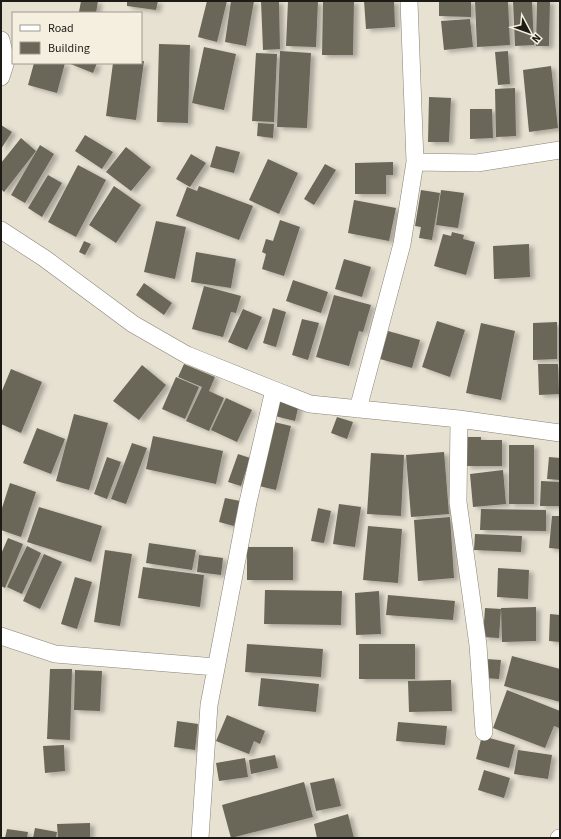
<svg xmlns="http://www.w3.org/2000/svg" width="561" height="839" font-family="'Source Sans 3',sans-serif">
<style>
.building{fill:#6b6658;filter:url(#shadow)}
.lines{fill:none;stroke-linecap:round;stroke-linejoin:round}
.minor-casing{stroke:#888274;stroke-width:18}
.minor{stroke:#fff;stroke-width:17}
</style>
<defs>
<filter id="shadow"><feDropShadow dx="4.5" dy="2.5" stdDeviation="2" flood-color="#0004"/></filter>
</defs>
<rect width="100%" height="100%" fill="#e7e1d2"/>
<!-- building -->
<path class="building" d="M81,1H98L96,13L79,12Z
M127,1H158L156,10L127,6Z
M207,1H227L217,42L198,37Z
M231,1H254L246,46L225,42Z
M261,1H279L280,49L263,50Z
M288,1H318L316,47L286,46Z
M323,1H354L353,55H322Z
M364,1H394L395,27L366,29Z
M439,1H471V17L439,16Z
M475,1H508L510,45L477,47Z
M513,1H532L534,45L515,46Z
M537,1H550L549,46H536Z
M470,19L473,47L444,50L441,21Z
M159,44L190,45L188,123L157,122Z
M204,47L236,54L224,110L192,103Z
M280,51L311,53L307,128L277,127Z
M508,51L510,84L498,85L495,52Z
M256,53L277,54L274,122L252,121Z
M141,61H144L136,120L106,116L113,63H141Z
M34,63H65L57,93L28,85Z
M68,63H97L93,73Z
M551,66L558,128L529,132L523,70Z
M515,88L516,136L496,137L495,89Z
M429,97L451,98L449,142H428Z
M470,109H492L493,138L470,139Z
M258,123L274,124L273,138L257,136Z
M1,125L12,132L1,149Z
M85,135L113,152L102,169L75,151Z
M21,138L36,151L4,192L1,189V163Z
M40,145L54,154L25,203L11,195Z
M216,146L240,152L234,173L210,167Z
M126,147L151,167L131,191L106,172Z
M191,154L206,163L190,187L176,179Z
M268,159L298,173L279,214L249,200Z
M393,162V175H386V194H355V163Z
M325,164L336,170L314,205L304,199Z
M78,165L106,180L76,237L48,222Z
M48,175L62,183L42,217L28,208Z
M114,186L141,205L116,243L89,225Z
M199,186L253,206L239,240L176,216L187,187L197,191Z
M421,190L440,193L432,240L419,238L421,227L415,226Z
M441,190L464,193L458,228L436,225Z
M354,200L396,208L389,241L348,233Z
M280,220L300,227L284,276L262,269L266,254L262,252L266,239L273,241Z
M156,221L186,227L175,279L144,272Z
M452,232L464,235L463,239L475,242L466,275L434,266L443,234L451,236Z
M84,241L91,244L85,255L79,252Z
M529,244L530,277L494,279L493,246Z
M196,252L236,259L231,288L191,282Z
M344,259L371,267L362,297L335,289Z
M293,280L328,292L321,313L286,301Z
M144,283L172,303L164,315L136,295Z
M204,286L241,296L236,313L231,312L223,337L192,329Z
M334,295L371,305L363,332L359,331L349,366L316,357Z
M273,308L286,312L276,347L263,343Z
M243,309L262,317L247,350L228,342Z
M302,319L319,323L308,360L292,355Z
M437,321L465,330L450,377L422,367Z
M557,322V359L533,360V323Z
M481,323L515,331L501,400L466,393Z
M388,331L420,340L412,368L380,359Z
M184,364L215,377L209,391L224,398L209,431L186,421L202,387L178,377Z
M538,364H558L559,394L539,395Z
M142,365L166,385L139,420L113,401Z
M11,369L42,382L21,433L1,424V393Z
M176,377L199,387L185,419L162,409Z
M226,398L252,410L237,442L211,430Z
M279,400L299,404L295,421L275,416Z
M74,414L108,423L89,490L56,481Z
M337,417L353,422L347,439L331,433Z
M274,422L291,426L276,490L259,486Z
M37,428L65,439L51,474L23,463Z
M153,436L223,451L216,484L146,469Z
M465,437H481V440H502V466H466Z
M132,443L147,448L126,504L111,499Z
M509,445H534V504H509Z
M444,452L449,514L411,517L406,455Z
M371,453L404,455L401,516L367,514Z
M238,454L250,458L241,486L228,482Z
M107,457L121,462L107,499L94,494Z
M549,457L560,458V480L547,479Z
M503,470L506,504L473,507L470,474Z
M541,481L560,482V506H540Z
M10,483L36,492L21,537L1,530V511Z
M225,498L240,501L234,526L219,522Z
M339,504L361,507L355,547L333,544Z
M39,507L102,526L91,562L27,542Z
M318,508L331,511L324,543L311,541Z
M481,509L546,510V531L480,530Z
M552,516H560V549L549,548Z
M450,517L454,578L418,581L414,520Z
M368,526L402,529L398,583L363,580Z
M475,534L522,536L521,552L474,550Z
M8,538L23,544L5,588L1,586V554Z
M149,543L196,550L192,570L146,563Z
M27,546L41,553L22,594L7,587Z
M247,547H293V580H247Z
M105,550L132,554L120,626L94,622Z
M44,554L62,562L40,609L23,601Z
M199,555L223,558L221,575L197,572Z
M143,567L204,575L200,607L138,598Z
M498,568L529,570L528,599L497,597Z
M75,577L92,582L77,629L61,624Z
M265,590L342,591L341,625L264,624Z
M379,591L381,634L356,635L355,593Z
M388,595L455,601L453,620L386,615Z
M536,607V641L502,642L501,608Z
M485,608L501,609L499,638L483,637Z
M550,614L560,615V642L549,641Z
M247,644L323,649L321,677L245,672Z
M359,644H415V679H359Z
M512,656L560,669V702L504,686Z
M486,659L501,660L499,679L484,678Z
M50,669H72L70,740L47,739Z
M75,670L102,671L100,711L74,710Z
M261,678L319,684L316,712L258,706Z
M451,680L452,711L409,712L408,681Z
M507,690L560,711V725L559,728L554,726L545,748L493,728Z
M227,715L265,731L260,744L254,741L249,754L216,741Z
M177,721L198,724L195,750L174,747Z
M398,722L447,726L445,745L396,741Z
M482,736L515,745L509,768L476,759Z
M64,745L65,771L45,773L43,746Z
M518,750L552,755L548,779L514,774Z
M275,755L278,768L251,774L249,760Z
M245,758L248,777L219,781L216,763Z
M484,770L510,778L504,798L478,790Z
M334,778L341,806L316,811L310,783Z
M304,782L313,817L231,838L222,805Z
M348,814L354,838H317L314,824Z
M90,823V838H58L57,824Z
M35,828L57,832L56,838H33Z
M7,829L28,832L27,838H5Z"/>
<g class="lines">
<defs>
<path id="minor" d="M1,40L6,61L1,77
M415,162L477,163L560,150
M1,230L44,258L133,324L187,355L274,390L310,404L459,419L560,433
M358,409L402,244L415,162L409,1
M459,419L458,502L478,645L484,732
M1,636L55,654L216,667
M200,838L209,705L248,502L274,390
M559,838H560"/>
</defs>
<!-- minor casing -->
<use href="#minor" class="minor-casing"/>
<!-- minor -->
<use href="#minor" class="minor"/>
</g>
<!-- border -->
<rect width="561" height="839" fill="none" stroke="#1d1b16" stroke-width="4"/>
<!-- legend -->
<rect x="12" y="12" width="130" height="52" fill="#f4efdf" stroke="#9e9a8f"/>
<rect x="20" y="25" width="20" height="6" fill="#ffffff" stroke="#9e9a8f"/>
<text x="48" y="32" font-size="12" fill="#1d1b16">Road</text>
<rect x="20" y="42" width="20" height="12" fill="#6b6658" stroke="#9e9a8f"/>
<text x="48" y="52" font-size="12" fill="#1d1b16">Building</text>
<!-- north arrow -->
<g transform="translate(529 32) rotate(131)" stroke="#f4efdf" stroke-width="3" paint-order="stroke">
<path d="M0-3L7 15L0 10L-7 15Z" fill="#1d1b16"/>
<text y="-6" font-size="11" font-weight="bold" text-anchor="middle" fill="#1d1b16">N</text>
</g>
</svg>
